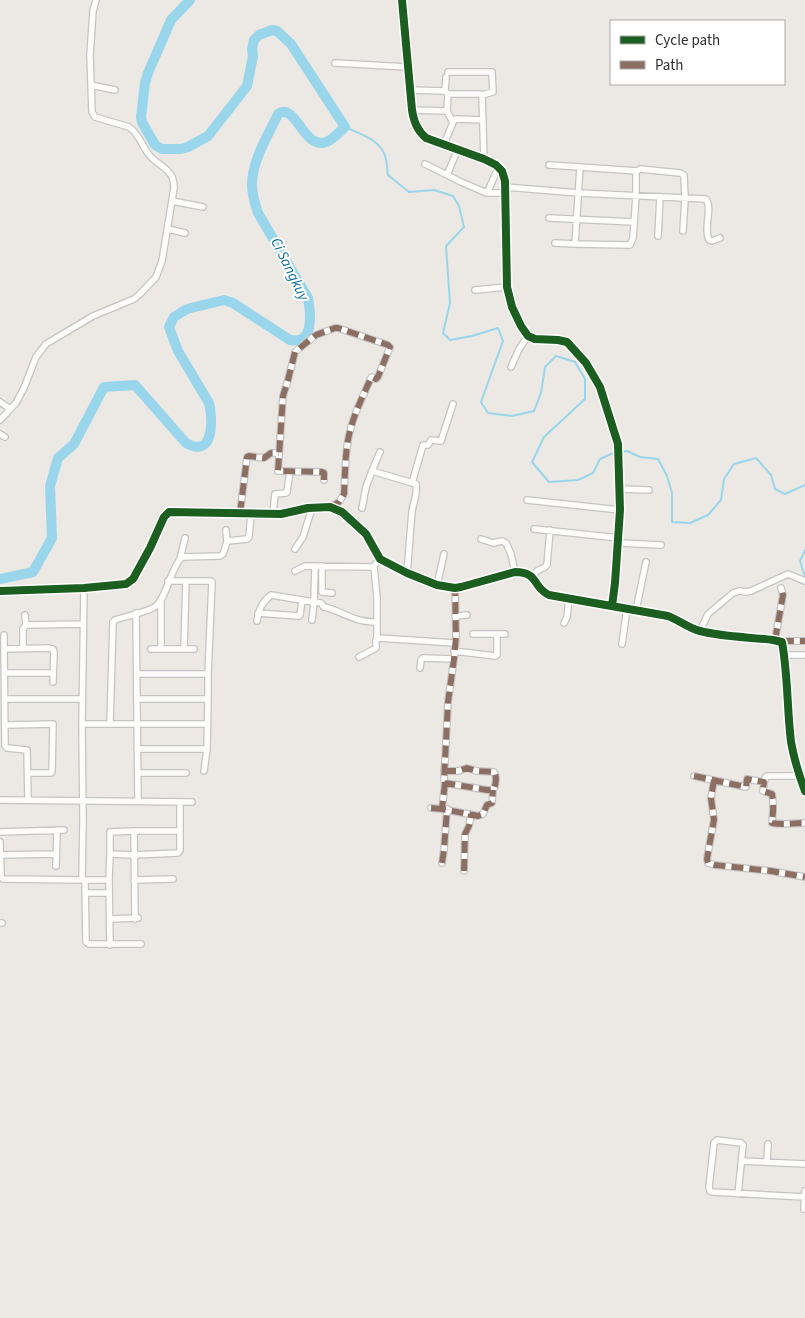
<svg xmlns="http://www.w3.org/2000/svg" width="805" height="1318" font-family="'Source Sans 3',sans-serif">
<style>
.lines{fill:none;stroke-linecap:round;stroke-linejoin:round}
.stream{stroke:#99d6ec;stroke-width:2}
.river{stroke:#99d6ec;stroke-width:10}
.minor-casing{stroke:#c5c4c5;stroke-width:8}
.tertiary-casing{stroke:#c5c4c5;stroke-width:9}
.minor{stroke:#fcfcfb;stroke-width:5.5}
.tertiary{stroke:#fcfcfb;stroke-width:7}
.quiet{stroke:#8d6e63;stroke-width:6;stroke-dasharray:12 6;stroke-linecap:butt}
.cycleway-casing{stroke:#fff;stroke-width:11}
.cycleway{stroke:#1b5e20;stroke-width:8}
.labels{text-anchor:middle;stroke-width:4;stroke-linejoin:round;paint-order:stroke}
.water-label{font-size:15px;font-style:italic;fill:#0d6fa3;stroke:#fff}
</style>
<rect width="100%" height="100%" fill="#ece8e4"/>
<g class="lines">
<!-- stream -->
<path class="stream" d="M345,127C357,133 376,138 383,151C387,157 387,167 388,175L409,192L434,190L453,196L459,206L464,227L446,246L450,303L443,333L450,340L472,336L498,328L503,341L481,402L488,413L512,416L534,411L541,393L545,367L556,356L575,362L585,379V399L544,437L532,462L549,482L578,480L593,473L600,459L615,452
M620,452L627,451L640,457L658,459L667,476L672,493V522L690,523L708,515L721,500L724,479L734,464L756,458L771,475L775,489L785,494L805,485
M805,550L800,561L805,577"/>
<!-- river -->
<path class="river" d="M0,579L33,572L52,538L50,486L58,458L74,444L104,387L135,385L186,443C214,459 213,420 209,403L178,351L169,327L174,317L187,309L224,300L233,303L290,340C314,345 311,314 308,298L258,213C255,204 252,195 252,185C252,160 268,136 278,114C295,102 302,145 323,143C331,142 339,132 345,127L291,44L277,31L272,30L259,35L254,40L252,49L253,56L247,86L208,136L188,147L181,149H162L155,145L142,122L141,117L145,83L148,73L171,20L190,0"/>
<defs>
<path id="minor" d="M335,63L407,67
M448,72H492L493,92L482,95
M91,85L115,90
M410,90L445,91L448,94L447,111L452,121
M445,91L446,77
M448,94H480L482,95L484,159
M412,110L447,111
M444,144L454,120L456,119L483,120
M425,164L461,182L487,193H505
M549,165L580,167
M637,171L580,167L575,244L630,245L633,238L636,196V173L637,171L640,169L680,173L684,175L685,199L683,231
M447,175L458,149
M505,187L579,193L706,199C713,209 703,228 709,240L712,241L720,238
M487,193L496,173
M172,201L203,207
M549,218L634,222
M168,229L185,233
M658,236L660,197
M555,243L575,244
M475,290L507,287
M511,367L519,349L528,336
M0,402L10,409
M0,420L16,403L24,388L36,357L46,344L93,316L134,299L140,294L156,277L162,261L174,188C174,184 174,181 172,177C168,168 159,165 152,158C142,149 141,135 129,127L95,117L92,112L90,55L93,11L96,0
M0,434L5,437
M372,471L380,452
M324,480V473L322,472L278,471L283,396L288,380L295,352L316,335L335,328H338L388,345L390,347L378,377L376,379L372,377L371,378C362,398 352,418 348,440C345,457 345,476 344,494L339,502L330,507
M412,483L423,445H428L431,440L441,441L453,404
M620,489L649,490
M527,500L620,510
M362,508L366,487L372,471L416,484C418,493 413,503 412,512C410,532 409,552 407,573
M240,513L247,457L249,456L264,458L271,453H279
M273,514L275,494L286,493L287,492L290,471
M534,529L619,538
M226,530L227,542
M481,539L493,543L502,541L506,543L511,554L515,572
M619,543L661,545
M295,549L303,537L312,508
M180,559L185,538
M322,566V592L332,593
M374,567L377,598V639
M295,571L305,566L373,567L380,559
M532,577L537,571L545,567L547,565L550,530
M168,581H210L212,582L208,674
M437,585L444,554
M84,588L82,724L83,819L82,880H85L86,942L89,944H141
M161,599V649
M612,606L668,616C679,620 688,628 700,631C723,637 749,637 773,640L782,642C788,675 787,709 791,742C794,759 799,775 805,791
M636,610L646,562
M136,613L138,801
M258,613L299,616L300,615L302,600
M25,615L26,625
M455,616L467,615
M312,620L314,602L321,603L324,607C335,609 344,615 356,619C362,621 370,622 377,622
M257,621C259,609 262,602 271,595L314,602L315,566
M564,623L567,617L569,599
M700,631L708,614L733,593L739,591L747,592L751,591L788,574L805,581
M473,634H505
M4,635V649
M775,640L783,595L781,588
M782,642L785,641H805
M622,644L627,608
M23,648V629L26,625L83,624
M151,649H194
M184,649L186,581
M454,651L495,656L497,655V634
M784,655H805
M359,657L376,648V640L378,638L455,643
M420,668L421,660L423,658L454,659
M5,673H53
M137,674H208V699H137
M5,699H82
M110,723L113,622L115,620C125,616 149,612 156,606C167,597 170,569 182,557L220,556L223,554L227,542L228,541L247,539L249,537L251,513
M82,724H207
M5,725L53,724L52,771L51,773H28
M137,749H207
M204,771L207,749L208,699
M444,771H458L467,768L477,771L494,772C497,776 496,786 493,790H487L445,783L444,780L448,702L454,659L456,637L455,588
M138,773H186
M694,776L746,787L747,779L764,782
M805,776H767L765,778L763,791L772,794C774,804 773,814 772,823C784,825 793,823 805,823
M714,780L711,798L714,820L709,847L707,859L708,863L715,865L771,871L805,877
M445,783L442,809L478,816L483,814L487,805L492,803L493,790
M0,800L192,802
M28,800L27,750L7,748L5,746L4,649L48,648L53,649L54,653L53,682
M431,808L442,809
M134,831H180
M0,832L64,830
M0,842L1,876L3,879L82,880
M110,854V832L134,831L135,919
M0,855L56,854
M442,863L444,850L447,809
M56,866L57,830
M464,871L465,834L469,826L471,814
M85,880H109
M134,880L173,879
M85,893H109
M110,919L138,918
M0,923H2
M110,945L109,880L110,854L134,855L178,853L180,850V802
M742,1161L805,1164
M767,1162L768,1144
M738,1194L743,1145L741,1143L717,1140L714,1143L709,1187L710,1191L712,1192L805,1197
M804,1209L805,1191"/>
<path id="tertiary" d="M0,591L84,588L126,584L133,579L150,548L164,517L169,512L281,514L308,508L330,507L342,512L366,534L380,559L407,573L437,585L455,588L461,587L515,572C539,572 532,587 549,595L612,606L615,583L620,510L618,444L600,387L586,363L567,342L558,340L535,339L528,336L521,326L512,307L507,287L505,181L502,171L496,165L484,159L426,138C417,130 414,122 412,110L402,0"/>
</defs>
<!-- minor casing -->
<use href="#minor" class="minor-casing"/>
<!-- tertiary casing -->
<use href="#tertiary" class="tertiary-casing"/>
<!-- minor -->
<use href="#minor" class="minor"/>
<!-- tertiary -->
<use href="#tertiary" class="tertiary"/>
<!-- quiet -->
<path class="quiet" d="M324,480V473L322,472L278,471L283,396L288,380L295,352L316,335L335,328H338L388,345L390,347L378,377L376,379L372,377L371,378C362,398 352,418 348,440C345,457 345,476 344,494L339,502L330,507
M240,513L247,457L249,456L264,458L271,453H279
M775,640L783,595L781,588
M782,642L785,641H805
M444,771H458L467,768L477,771L494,772C497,776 496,786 493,790H487L445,783L444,780L448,702L454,659L456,637L455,588
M694,776L746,787L747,779L764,782L763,791L772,794C774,804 773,814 772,823C784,825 793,823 805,823
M714,780L711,798L714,820L709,847L707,859L708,863L715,865L771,871L805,877
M445,783L442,809L478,816L483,814L487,805L492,803L493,790
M431,808L442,809
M442,863L444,850L447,809
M464,871L465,834L469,826L471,814"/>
<defs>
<path id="cycleway" d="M402,0L412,110C414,122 417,130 426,138L484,159L496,165L502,171L505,181L507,287L512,307L521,326L528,336L535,339L558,340L567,342L586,363L600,387L618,444L620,510L615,583L612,606
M0,591L84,588L126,584L133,579L150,548L164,517L169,512L281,514L308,508L330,507L342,512L366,534L380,559L407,573L437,585L455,588L461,587L515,572C539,572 532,587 549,595L668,616C679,620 688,628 700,631C723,637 749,637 773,640L782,642C788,675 787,709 791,742C794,759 799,775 805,791"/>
</defs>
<!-- cycleway casing -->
<use href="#cycleway" class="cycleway-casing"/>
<!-- cycleway -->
<use href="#cycleway" class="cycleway"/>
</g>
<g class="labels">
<!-- water labels -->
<g class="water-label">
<text transform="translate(290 269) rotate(64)" y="5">Ci Sangkuy</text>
</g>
</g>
<!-- legend -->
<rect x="610" y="20" width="175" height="65" fill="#ffffff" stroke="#ababab"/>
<rect x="620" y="36" width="25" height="8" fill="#1b5e20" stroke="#ababab"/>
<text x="655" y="45" font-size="15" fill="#2e2e2e">Cycle path</text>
<rect x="620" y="61" width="25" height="8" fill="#8d6e63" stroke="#ababab"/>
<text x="655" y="70" font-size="15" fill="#2e2e2e">Path</text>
</svg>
